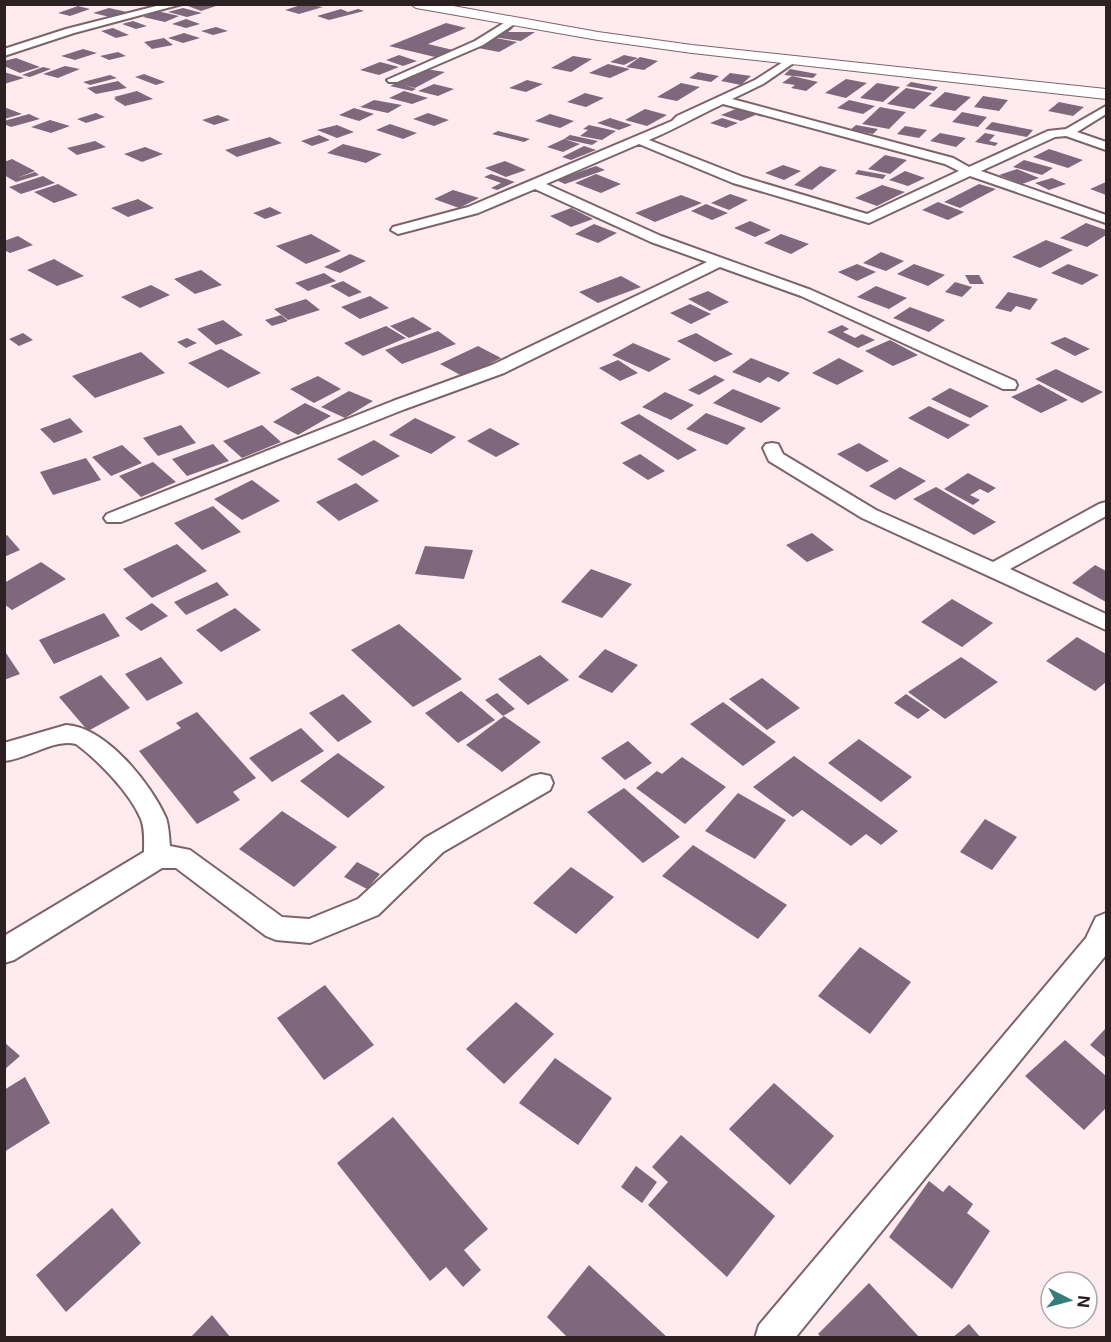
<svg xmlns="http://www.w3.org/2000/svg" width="1111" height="1342" font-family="Inter,sans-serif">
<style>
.building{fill:#7d697b}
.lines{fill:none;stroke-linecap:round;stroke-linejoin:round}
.minor-casing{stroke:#7d6369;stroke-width:4}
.secondary-casing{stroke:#7d6369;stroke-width:2}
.minor{fill:#fff;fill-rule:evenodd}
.secondary{fill:#fff;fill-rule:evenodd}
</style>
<rect width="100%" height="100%" fill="#feebef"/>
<!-- building -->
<path class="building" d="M195,4H210L216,6L201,11L188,6Z
M304,4L323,7L299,14L285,10Z
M78,6L90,9L70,16L58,13Z
M109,8L127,12L110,17L93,13Z
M183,8L202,13L187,17L168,12Z
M341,9L348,12L358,9L364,11L329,20L317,16Z
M157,11L179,16L165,22L143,17Z
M186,19L200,24L186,28L172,24Z
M133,21L147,26L136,29L122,24Z
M446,23L466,28L428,44L453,50L435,57L389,46Z
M216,27L228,31L213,35L201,31Z
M113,28L129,35L116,38L101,31Z
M508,28H513L508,32H535L521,41L493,37Z
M184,33L200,38L183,43L168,38Z
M164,38L173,45L152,49L144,42Z
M496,38L517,42L499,52L478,48Z
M83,49L97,53L75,60L61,56Z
M118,52L126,56L109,60L100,56Z
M399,55L417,61L403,66L386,60Z
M624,55L638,58L624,65L610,62Z
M573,56L592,59L571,72L551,68Z
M640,57L658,61L644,70L626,67Z
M16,58L40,67L20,73L4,66V61Z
M380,62L399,67L379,75L360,70Z
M608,64L630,69L610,78L589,73Z
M65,66L80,69L58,78L43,74Z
M43,67L51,69L30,77L22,75Z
M426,69L445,72L415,88L405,85L416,89L412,91L390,86Z
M790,69L817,74L813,78L784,75Z
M4,72L24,78L4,84Z
M698,72L719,76L711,82L689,78Z
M730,73L751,76L741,85L721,81Z
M144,74L165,82L156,85L135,77Z
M110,75L117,78L90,85L83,82Z
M792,76L818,82L806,91L791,88L795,85L782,83Z
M846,79L867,83L846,98L825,93Z
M527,80L543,84L526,92L509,88Z
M118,81L127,88L96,94L87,88Z
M911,82L938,87L934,91L906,86Z
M681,83L700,87L677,101L657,97Z
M877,83L900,87L883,102L860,98Z
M434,84L454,89L438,96L418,91Z
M906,88L932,93L914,109L887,104Z
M137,91L153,99L125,106L114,99L116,98L114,97Z
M404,91L428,98L412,104L389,98Z
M945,92L971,97L955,111L929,106Z
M585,93L604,98L586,107L567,102Z
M983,96L1008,100L999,111L974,107Z
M374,100L402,105L388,113L360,107Z
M849,100L875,106L863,114L837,108Z
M1059,102L1084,107L1073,116L1048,111Z
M4,107L22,114L4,119Z
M880,107L906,112L889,129L862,124Z
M354,108L374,114L359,121L339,115Z
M738,108L758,114L741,121L721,115Z
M645,109L667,115L647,126L625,120Z
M962,112L987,117L978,127L952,122Z
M96,113L105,117L86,123L77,119Z
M428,113L449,120L434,126L413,119Z
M29,114L40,119L11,127L4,124V121Z
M550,114L574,121L560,128L535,121Z
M218,115L230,120L214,125L202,120Z
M610,118L632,125L619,130L597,123Z
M722,118L738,123L726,128L710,123Z
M50,120L70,126L51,133L31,127Z
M992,122L1033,130L1027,137L985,129Z
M390,124L417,133L403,139L376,130Z
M337,125L354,132L337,138L317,130Z
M589,125L616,131L602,140L580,136L588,130L583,129Z
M856,125L878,129L873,134L850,130Z
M905,126L927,130L919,138L897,134Z
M498,131L530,139L524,142L492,134Z
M940,133L966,138L956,147L930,141Z
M985,133L995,135L989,141L998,143L995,146L975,142Z
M319,135L330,140L312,146L301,141Z
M570,135L598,141L592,145L564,139Z
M270,137L282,143L237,157L225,150Z
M564,139L580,144L563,152L547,147Z
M95,141L106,147L77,155L67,148Z
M343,144L382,154L366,163L327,153Z
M584,146L596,150L571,160L562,157Z
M145,147L163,154L142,162L124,154Z
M1049,149L1083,160L1068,168L1033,157Z
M885,155L907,160L890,174L868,169Z
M12,159L35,171L17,178L35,172L39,175L16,182L4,175V162Z
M1024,160L1053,168L1042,175L1013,167Z
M505,161L526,170L506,177L485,168Z
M783,165L801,171L784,180L765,173Z
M596,166L605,170L565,184L556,180Z
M820,166L837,170L812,190L794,185Z
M1017,169L1039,178L1022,184L999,175Z
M858,170L886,175L883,179L855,174Z
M905,171L925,178L908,186L889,180Z
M491,174L515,182L497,190L491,188L501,183L484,177Z
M596,174L621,184L601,193L575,183Z
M43,176L55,183L21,194L9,187Z
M1052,178L1066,184L1049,190L1035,183Z
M1106,182V195L1090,189Z
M58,184L78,195L54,203L34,192Z
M979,184L996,189L960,208L944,202Z
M882,185L905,192L877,206L855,198Z
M453,190L479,198L459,208L434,199Z
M730,194L748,200L729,210L711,203Z
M681,195L702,203L655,222L635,213Z
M138,199L154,208L128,217L111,208Z
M938,202L964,212L948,220L922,210Z
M706,204L728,213L712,220L691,211Z
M270,207L282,213L265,219L253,213Z
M571,208L593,219L571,227L550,216Z
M750,221L771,230L755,237L734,228Z
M1086,223L1106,230V235L1087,247L1060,238Z
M594,224L617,233L598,243L575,234Z
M311,234L341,251L306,264L276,246Z
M781,234L809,244L791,254L764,243Z
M18,236L33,245L10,253L4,250V241Z
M1046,240L1073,250L1040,268L1012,257Z
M881,252L904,261L886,271L863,263Z
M350,254L366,261L340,273L324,267Z
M54,259L84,276L57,286L27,270Z
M857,264L876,272L857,281L838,272Z
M914,264L945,275L928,286L897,274Z
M1068,264L1099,275L1082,285L1051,273Z
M201,270L222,285L195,294L174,279Z
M324,273L336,281L308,291L295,283Z
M965,275H979L984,284H970Z
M621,276L641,287L598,303L579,292Z
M343,281L362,292L349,297L330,286Z
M955,282L972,287L962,297L945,292Z
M151,285L170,295L140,308L121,297Z
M876,286L907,298L889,309L857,297Z
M708,291L729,302L710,311L688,299Z
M1008,292L1038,299L1030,310L1016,306L1011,312L995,308Z
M370,296L389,308L360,319L341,307Z
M306,299L320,310L288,320L274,309Z
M690,304L711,314L691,324L670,313Z
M910,307L945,320L929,332L893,318Z
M281,315L288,321L272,326L265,320Z
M413,317L432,329L409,338L390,326Z
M223,320L243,335L216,345L197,329Z
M842,325L849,329L843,332L855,338L862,334L875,340L858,348L827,332Z
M386,326L406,338L363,356L344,343Z
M438,331L456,344L402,364L385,350Z
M23,333L33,340L19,346L9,339Z
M696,333L733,354L715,362L677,341Z
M1065,337L1090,349L1075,356L1050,343Z
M187,338L197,343L186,348L177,342Z
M890,340L918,355L893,366L865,351Z
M633,343L671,359L649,372L612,355Z
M478,346L501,358L464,377L440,364Z
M221,349L261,373L228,388L188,363Z
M141,352L165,373L95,398L72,376Z
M751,358L790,373L779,382L768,377L760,383L732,372Z
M839,358L864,371L837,385L812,373Z
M618,360L638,373L620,381L599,368Z
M1056,369L1103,392L1082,403L1035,379Z
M715,375L725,380L699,395L688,390Z
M318,376L341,389L314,403L290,389Z
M1039,384L1068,400L1041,413L1011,397Z
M950,388L989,406L970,418L931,399Z
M733,389L781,408L761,423L713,403Z
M349,391L373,401L345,418L321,407Z
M665,392L694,405L671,420L642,407Z
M305,403L331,416L298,435L273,422Z
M929,406L970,425L948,439L908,418Z
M706,413L746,428L727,445L686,429Z
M639,414L697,450L678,460L620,423Z
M70,418L83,432L54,443L40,429Z
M415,418L456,437L431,454L389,435Z
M181,425L196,443L158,456L143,438Z
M262,425L281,442L242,458L223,441Z
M490,428L520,444L496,457L467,441Z
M374,440L400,456L362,476L337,459Z
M859,443L889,461L867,472L837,454Z
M213,444L229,461L187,476L172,459Z
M122,445L142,463L111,476L92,457Z
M640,454L665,471L648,480L622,463Z
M86,458L101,480L53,495L40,472Z
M153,462L176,482L141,497L119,476Z
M900,467L926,481L895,500L869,486Z
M968,473L996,488L988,493L980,489L970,495L980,500L973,505L944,489Z
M252,480L280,501L242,520L214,499Z
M356,483L379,501L339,521L316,502Z
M936,487L996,522L974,535L913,499Z
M213,506L241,532L202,550L174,523Z
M812,533L834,550L807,562L786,545Z
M7,535L20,550L4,557V536Z
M177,544L207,571L152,598L123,569Z
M425,546L473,550L464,579L415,574Z
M41,562L66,579L12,610L4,604V583Z
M1095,565L1106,571V602L1072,583Z
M591,569L632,584L602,618L561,602Z
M217,582L229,595L186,615L174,602Z
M952,599L993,623L962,647L921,622Z
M152,603L168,616L141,631L125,618Z
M235,608L261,630L221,652L196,630Z
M104,613L120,636L54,664L39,640Z
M399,624L462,679L413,707L351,650Z
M1077,637L1106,654V682L1095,691L1046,661Z
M605,649L638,665L612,693L578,677Z
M4,650L20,674L4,680Z
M540,655L569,680L528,705L498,679Z
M161,657L183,683L147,701L125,674Z
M961,657L998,682L945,719L908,692Z
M101,675L130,708L88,731L59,697Z
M762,678L800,708L767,730L729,699Z
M461,691L495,720L458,743L425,713Z
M497,693L515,709L503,716L485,700Z
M343,694L372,722L338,742L309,713Z
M906,694L930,710L918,719L894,703Z
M723,702L776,742L743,766L690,724Z
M197,712L256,778L233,792L240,800L197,824L139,751L181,728L176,723Z
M504,716L541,742L502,772L466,745Z
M301,728L324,751L272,782L249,758Z
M859,739L912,777L881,802L828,763Z
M628,741L652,763L625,780L601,758Z
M338,753L385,787L348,818L300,781Z
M794,756L898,831L881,845L866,834L851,846L802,810L793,817L753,787Z
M682,757L726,787L685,824L636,788L657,771L662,774Z
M624,788L680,837L643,863L587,812Z
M738,793L786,820L755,859L705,831Z
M282,811L337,847L294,887L239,849Z
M985,819L1017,837L992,870L960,852Z
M693,845L787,905L758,939L662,876Z
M357,862L380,874L367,889L344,877Z
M571,867L614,897L576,934L533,903Z
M860,947L911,982L870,1034L818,996Z
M325,985L374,1045L324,1080L277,1018Z
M516,1002L554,1034L504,1084L466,1049Z
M1106,1028V1058L1090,1045Z
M1065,1040L1106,1076V1108L1084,1130L1025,1076Z
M4,1042L20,1056L4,1070Z
M555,1058L612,1098L578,1145L519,1103Z
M25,1077L50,1123L4,1152V1090Z
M774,1083L834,1136L790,1185L729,1129Z
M393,1117L488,1229L464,1250L481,1270L463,1287L446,1267L430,1281L337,1163Z
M681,1135L775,1216L727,1277L648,1205L668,1182L652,1167Z
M636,1166L657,1182L642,1203L621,1187Z
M929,1181L943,1192L949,1185L973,1204L967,1213L990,1231L952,1289L889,1237Z
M112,1208L141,1243L66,1312L36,1275Z
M589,1265L668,1338H568L547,1317Z
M869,1283L920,1338H822L818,1334Z
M212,1315L231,1338H190Z
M969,1324L981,1338H952Z"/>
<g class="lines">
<defs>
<path id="minor" d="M164,4H182L74,33L4,56V49L66,29Z
M512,18L517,21L516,23L483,45L397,82H389L387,80L475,41Z
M791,57L795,58V62L763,84L732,99L953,158L969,167L1048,131L1066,129L1106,106V114L1077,132L1106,142V150L1066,136L1055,137L981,171L1106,215V223L970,176L869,223L733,183L639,144L546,184L661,236L811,290L1015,381L1017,385L1015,389H1003L801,296L720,267L504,373L405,409L121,522H107L104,518L107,514L393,401L492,365L707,262L651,242L535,189L478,213L398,234L391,230L393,227L468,207L672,121L677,116L755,80ZM723,104L945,164L959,171L867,214L743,177L649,140C675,129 697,116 723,104Z
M772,443L778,444L783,454L876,510L993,562L1099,504L1106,502V516L1010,569L1106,614V630L862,518L769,461L763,448L766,444Z
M66,725C106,727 151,784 166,818C169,827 169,837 170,846L190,850L282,917L309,919L358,899L425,838L532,776L541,774L550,776L553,783L550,790L443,852L378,915L310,943L276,940L266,936L176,868H162L14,960L4,963V936L144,852C144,841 145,829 141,819C130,793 98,760 76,744C55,738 27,759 4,761V743Z
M1106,913V955L795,1338H755L759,1325L1086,938L1096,917Z"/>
<path id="secondary" d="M410,4H442L598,32L692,45L1106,89V99L692,53L598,40L416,8Z"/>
</defs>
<!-- minor casing -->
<use href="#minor" class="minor-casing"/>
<!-- secondary casing -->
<use href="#secondary" class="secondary-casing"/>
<!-- minor -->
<use href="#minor" class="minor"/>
<!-- secondary -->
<use href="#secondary" class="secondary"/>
</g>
<!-- border -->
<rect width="1111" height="1342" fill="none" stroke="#2c2023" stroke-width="12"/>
<!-- north arrow -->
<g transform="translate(1069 1300) rotate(96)"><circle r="28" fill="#ffffff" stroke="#aba6a7" stroke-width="1.5"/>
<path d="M0-4.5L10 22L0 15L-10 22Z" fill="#347d7b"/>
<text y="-9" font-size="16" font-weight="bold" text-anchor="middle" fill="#2c2023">N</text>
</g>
</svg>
